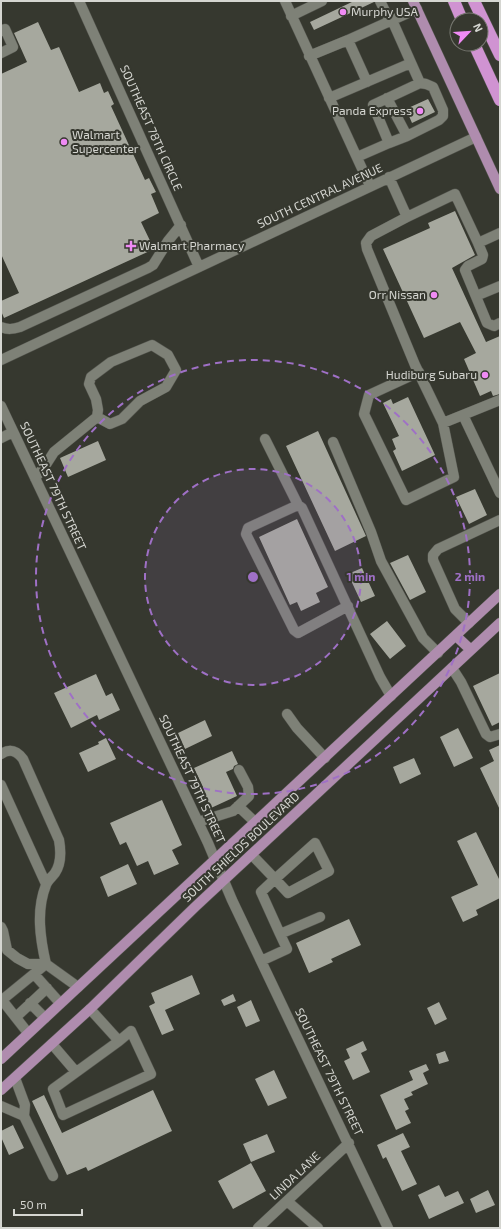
<svg xmlns="http://www.w3.org/2000/svg" width="501" height="1229" font-family="'Exo 2',sans-serif">
<style>
.building{fill:#a6a89e}
.lines{fill:none;stroke-linecap:round;stroke-linejoin:round}
.minor-casing{stroke:#55564f;stroke-width:11}
.major-casing{stroke:#55564f;stroke-width:11}
.highway-casing{stroke:#55564f;stroke-width:13}
.minor{stroke:#7e8177;stroke-width:10}
.major{stroke:#af8cae;stroke-width:10}
.highway{stroke:#d093d2;stroke-width:12}
.ring{fill:none;stroke:#9f70c6;stroke-width:2;stroke-dasharray:7 5}
.poi-dot{fill:#f08bf5;stroke:#36382f;stroke-width:1.5}
.labels{text-anchor:middle;stroke-width:4;stroke-linejoin:round;paint-order:stroke}
.poi-label{font-size:12px;fill:#d5d6d1;stroke:#36382f;text-anchor:start}
.street-label{font-size:12px;fill:#d5d6d1;stroke:#36382f}
.centre{fill:#9f70c6;stroke:#36382f;stroke-width:2}
.ring-label{font-size:12px;text-anchor:middle;font-weight:bold;fill:#9f70c6;stroke:#36382f;stroke-width:4;stroke-linejoin:round;paint-order:stroke}
</style>
<rect width="100%" height="100%" fill="#36382f"/>
<!-- building -->
<path class="building" d="M354,1H374V2L314,30L310,22Z
M38,22L51,50L59,47L79,92L100,83L104,93L108,91L114,104L111,106L145,180L149,178L156,192L151,194L159,213L141,222L154,249L4,318L1,311V301L19,293L1,254V74L27,62L14,33Z
M428,99L435,112L412,123L406,109Z
M455,211L475,255L452,268L486,342L500,336V394L493,396L491,391L480,396L464,359L476,353L460,322L424,338L383,249L430,228L428,223Z
M408,397L435,455L402,471L393,451L396,449L392,439L399,436L383,403L391,399L393,404Z
M318,431L366,536L335,551L286,446Z
M98,441L106,460L68,477L60,458Z
M475,489L487,515L469,524L456,497Z
M297,519L328,587L316,593L320,602L301,611L297,602L290,605L259,537Z
M408,555L426,592L410,600L390,563Z
M362,568L375,596L361,602L348,574Z
M387,621L406,646L390,659L370,634Z
M500,673V722L492,726L473,686Z
M96,674L106,696L112,693L120,710L99,720L97,715L71,728L54,693Z
M205,720L212,736L185,749L178,733Z
M458,728L473,758L454,767L440,737Z
M106,738L116,759L88,772L79,753L99,744L98,742Z
M500,745V810L480,768L494,761L489,750Z
M232,751L238,764L234,766L233,769L226,772L237,796L211,808L202,788L203,787L194,768Z
M414,758L421,774L400,784L393,767Z
M162,800L182,845L172,850L179,864L154,875L148,861L137,866L126,842L120,845L110,823Z
M476,832L500,881V898L476,910L478,915L463,922L451,897L478,885L457,841Z
M128,864L137,884L108,897L100,877Z
M349,919L361,945L331,959L333,962L309,973L296,943Z
M192,975L200,994L165,1010L174,1030L162,1035L149,1006L155,1003L151,993Z
M233,994L236,1001L224,1006L221,1000Z
M251,1000L260,1021L246,1027L237,1007Z
M439,1002L447,1019L435,1025L427,1008Z
M363,1041L367,1050L361,1053L370,1072L353,1080L344,1061L350,1058L346,1049Z
M445,1051L449,1061L439,1064L436,1054Z
M426,1064L429,1070L423,1073L428,1084L411,1092L413,1095L404,1099L409,1109L405,1111L411,1123L396,1130L380,1095L413,1080L409,1071Z
M274,1070L287,1098L268,1106L255,1079Z
M153,1090L172,1131L88,1171L86,1167L67,1175L32,1101L44,1095L62,1133Z
M13,1125L24,1148L9,1155L1,1137V1131Z
M403,1133L410,1147L401,1151L417,1184L402,1191L386,1157L383,1159L377,1145Z
M267,1134L275,1152L251,1162L243,1144Z
M251,1163L266,1191L233,1209L218,1181Z
M439,1185L445,1197L458,1191L464,1203L429,1219L418,1195Z
M488,1190L495,1205L476,1213L470,1199Z"/>
<g class="lines">
<defs>
<path id="minor" d="M79,1L199,267
M285,1L370,186
M380,1L390,21
M291,16L322,1
M1,31L5,29L13,47L1,53
M348,40L367,82
M309,56L348,40L417,9
M329,98L411,63
M387,98L407,136
M389,143L407,136L439,120L443,116V110L433,87L426,84L420,83
M357,157L389,143L373,105L420,83L392,20
M389,177L407,217L455,194L478,243L500,233
M407,217L371,236L366,243L367,249L415,365L443,423L500,400
M478,243L483,255L482,259L468,266L465,270L487,323L494,326L500,323
M476,296L500,286
M1,327C8,330 13,329 20,327L148,268L153,265L168,241L181,225
M1,360L476,137
M419,372L369,395L364,414L406,500L454,477L443,423
M1,406L208,843L232,900L388,1228
M463,415L500,493
M1,438L13,432
M265,439L298,505
M333,442L371,532L381,561L423,638L438,653
M35,478L45,466L54,452L97,417L98,410L96,399L89,384L91,377L111,362L152,345L168,355L176,370L166,387L140,401L122,419L110,424L97,417
M348,606L298,633L294,630L246,534L248,528L298,505L302,508L380,677L391,696
M469,623L455,609L433,560V555L438,549L500,520
M452,668L461,682L486,734L490,737L500,734
M287,714L297,728L325,758
M1,754C10,748 17,751 23,759L59,840C61,851 61,864 55,873C52,877 47,881 46,885C36,910 40,938 46,964
M1,785L46,884
M238,806L255,822
M198,822L233,811L249,796L248,787L239,770
M252,855L275,879L315,843L329,871L288,893L275,879L261,892L280,934L320,917
M1,927L3,931L7,950
M7,950L17,958L28,964H46L78,987
M261,961L287,949L280,934
M34,974L60,1003
M30,1003L45,1018
M90,1009L119,1041L131,1031L151,1074L63,1115L53,1089L119,1041
M16,1017L47,988
M28,1033L2,1000L46,964
M52,1044L76,1072
M15,1078L25,1105L24,1116L53,1176
M1,1106L24,1116
M287,1201L318,1228
M258,1228L349,1143"/>
<path id="major" d="M413,1L500,189
M456,636L471,650
M1,1059L500,594
M1,1090L90,1009L196,906L500,623"/>
<path id="highway" d="M454,1L462,20
M474,1L500,55
M474,44L500,100"/>
</defs>
<!-- minor casing -->
<use href="#minor" class="minor-casing"/>
<!-- major casing -->
<use href="#major" class="major-casing"/>
<!-- highway casing -->
<use href="#highway" class="highway-casing"/>
<!-- minor -->
<use href="#minor" class="minor"/>
<!-- major -->
<use href="#major" class="major"/>
<!-- highway -->
<use href="#highway" class="highway"/>
</g>
<!-- distance rings -->
<circle cx="253" cy="577" r="108" fill="#9f70c6" fill-opacity=".12"/>
<g class="ring">
<circle cx="253" cy="577" r="108"/>
<circle cx="253" cy="577" r="217"/>
</g>
<!-- markers -->
<g class="poi-dot">
<circle cx="343" cy="12" r="4"/>
<circle cx="420" cy="111" r="4"/>
<circle cx="64" cy="142" r="4"/>
<path d="M129 240h4v4h4v4h-4v4h-4v-4h-4v-4h4z"/>
<circle cx="434" cy="295" r="4"/>
<circle cx="485" cy="375" r="4"/>
</g>
<g class="labels">
<!-- poi labels -->
<g class="poi-label">
<text x="351" y="16">Murphy USA</text>
<text x="412" y="115" text-anchor="end">Panda Express</text>
<text x="72" y="139">Walmart<tspan x="72" dy="14">Supercenter</tspan></text>
<text x="139" y="250">Walmart Pharmacy</text>
<text x="426" y="299" text-anchor="end">Orr Nissan</text>
<text x="477" y="379" text-anchor="end">Hudiburg Subaru</text>
</g>
<!-- street labels -->
<g class="street-label">
<text transform="translate(151 128) rotate(66)" y="4">SOUTHEAST 78TH CIRCLE</text>
<text transform="translate(320 196) rotate(-25)" y="4">SOUTH CENTRAL AVENUE</text>
<text transform="translate(53 486) rotate(65)" y="4">SOUTHEAST 79TH STREET</text>
<text transform="translate(192 779) rotate(65)" y="4">SOUTHEAST 79TH STREET</text>
<text transform="translate(241 847) rotate(-43)" y="4">SOUTH SHIELDS BOULEVARD</text>
<text transform="translate(329 1072) rotate(64)" y="4">SOUTHEAST 79TH STREET</text>
<text transform="translate(295 1176) rotate(-43)" y="4">LINDA LANE</text>
</g>
</g>
<circle cx="253" cy="577" r="6" class="centre"/>
<g class="ring-label">
<text x="361" y="581">1 min</text>
<text x="470" y="581">2 min</text>
</g>
<!-- border -->
<rect width="501" height="1229" fill="none" stroke="#d5d6d1" stroke-width="4"/>
<!-- north arrow -->
<g transform="translate(469 32) rotate(65)"><circle r="19" fill="#36382f" stroke="#767770"/>
<path d="M0-3L7 15L0 10L-7 15Z" fill="#f08bf5"/>
<text y="-6" font-size="11" font-weight="bold" text-anchor="middle" fill="#d5d6d1">N</text>
</g>
<!-- scale -->
<path d="M14 1209v6h68v-6" fill="none" stroke="#d5d6d1" stroke-width="2"/>
<text x="20" y="1209" font-size="12" fill="#d5d6d1" stroke="#36382f" stroke-width="3" paint-order="stroke">50 m</text>
</svg>
